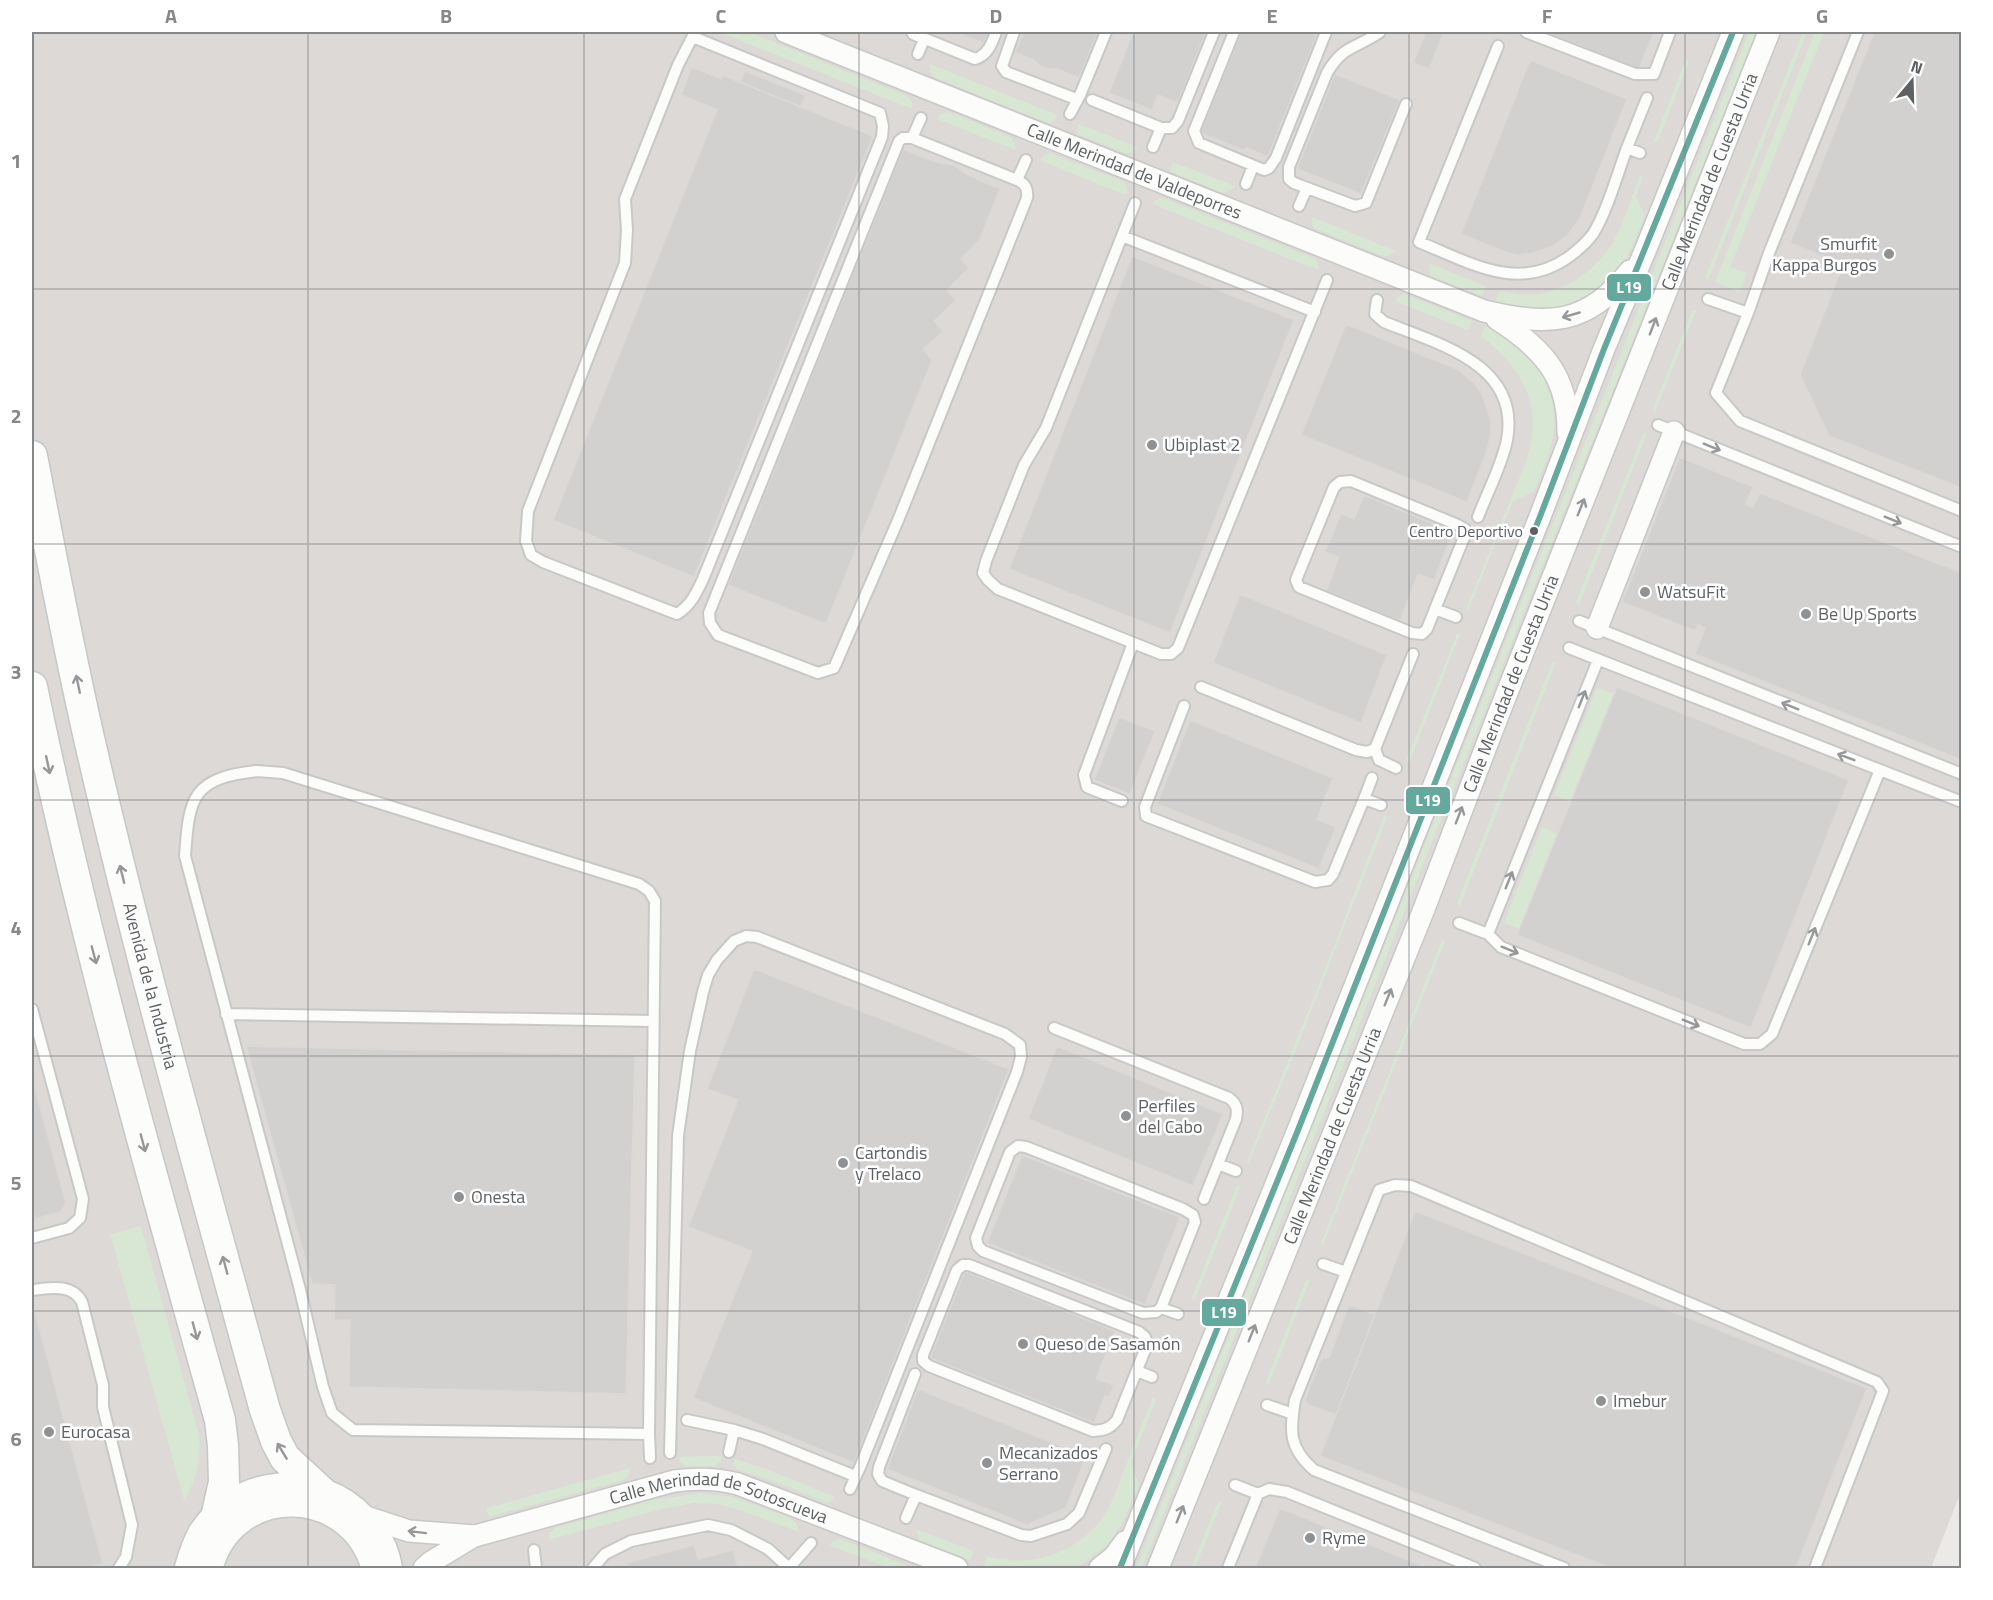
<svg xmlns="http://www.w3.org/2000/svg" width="1993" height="1600" font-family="'Titillium Web',sans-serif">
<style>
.industrial{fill:#dcd9d7}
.green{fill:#d8e6d4}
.building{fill:#d3d1d0;stroke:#dbd9d6;stroke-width:1.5}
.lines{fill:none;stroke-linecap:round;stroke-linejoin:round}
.lane-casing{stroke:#c8c8c7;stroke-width:14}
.street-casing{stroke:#c8c8c7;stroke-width:24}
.secondary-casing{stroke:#c6c7c7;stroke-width:33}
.lane{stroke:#fcfcfb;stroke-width:10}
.street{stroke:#fcfcfb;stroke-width:21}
.secondary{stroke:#fcfcfb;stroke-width:30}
.bus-1-casing{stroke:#fff;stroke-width:10}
.bus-1{stroke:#65a89e;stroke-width:6}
.oneway{stroke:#959799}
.grid{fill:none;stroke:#858789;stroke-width:1.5;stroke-opacity:0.55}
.poi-dot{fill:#8f9192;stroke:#fff;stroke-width:2}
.bus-dot{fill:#5d6164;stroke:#fff;stroke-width:2}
.labels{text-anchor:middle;stroke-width:5;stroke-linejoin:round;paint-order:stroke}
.bus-label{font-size:16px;fill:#5d6164;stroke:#fff;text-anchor:end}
.street-label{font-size:18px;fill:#5d6164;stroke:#fff}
.poi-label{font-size:18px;fill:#5d6164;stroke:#fff;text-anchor:start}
.line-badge{stroke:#fff;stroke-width:2}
.badge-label{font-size:16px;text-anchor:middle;font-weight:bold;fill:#fff}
.neatline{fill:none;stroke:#858789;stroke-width:2}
.grid-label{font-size:20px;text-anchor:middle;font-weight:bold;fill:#858789}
</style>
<rect width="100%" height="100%" fill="#eceae7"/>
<!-- industrial -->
<path class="industrial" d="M32,32H1961L1962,1489L1931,1568H32Z"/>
<!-- green -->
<path class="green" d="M719,32H749L908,96L912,102V109Z
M1749,32H1756L1142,1568H1136Z
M1803,32H1807L1708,281L1705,278Z
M1815,32H1824L1730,267L1747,273L1739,292L1715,282Z
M1686,59L1689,62L1658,141H1654Z
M930,64L1057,115C1056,119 1053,123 1048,123L934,77L930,73Z
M950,112L1011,137L1015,143V150L937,119L942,113Z
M1078,124L1138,147L1132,153H1125L1077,134Z
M1050,153L1125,182L1127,191L1126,194L1117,192L1040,160L1044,155Z
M1173,162L1235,186V187L1223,193L1169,171Z
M1640,175L1642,177V180L1636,196L1645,216C1639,230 1634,245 1626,259C1606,296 1559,315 1518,309C1510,307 1503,304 1495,301L1500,291C1512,293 1524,296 1537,294C1569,290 1598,268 1614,240C1625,220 1632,196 1640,175Z
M1159,197L1166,199L1316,259L1319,268L1318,270L1152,204Z
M1312,217L1396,251L1385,257L1318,230C1312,227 1311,224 1312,217Z
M1429,263L1486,286L1482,296L1433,277L1430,274Z
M1404,294L1472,321L1468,330L1395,301L1398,297Z
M1692,311H1696L1654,414L1653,409Z
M1485,326C1526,340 1559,386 1554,430C1551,452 1542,472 1534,492L1513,501L1468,610H1466L1527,459C1543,404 1523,369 1481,336Z
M1645,433H1647L1579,605H1577L1576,602L1643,434Z
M1458,632L1459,636L1409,763L1406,761Z
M1556,662L1460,906L1457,903L1552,663Z
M1597,688L1615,694L1571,802L1554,795Z
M1384,816L1387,817L1378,841L1289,1067L1248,1164L1247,1162L1317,990Z
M1542,827L1558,834L1520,929L1504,923Z
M1442,940L1445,941L1323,1245L1321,1243Z
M1237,1185L1241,1186L1195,1299L1191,1300Z
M141,1226L199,1435C201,1458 197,1481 184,1500L111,1237L108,1235Z
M1306,1280H1310L1268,1386L1266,1382Z
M1153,1397L1156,1400L1131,1462L1139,1485L1122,1524L1108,1544L1084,1563L1074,1568H992L984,1565L987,1556C1036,1570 1089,1549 1111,1503Z
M701,1456H722L721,1461L715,1466H687C682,1465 679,1462 679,1457Z
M735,1459L766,1469L835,1497L830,1502L826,1503L787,1486L737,1469L733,1464Z
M631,1468L628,1476L624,1480L489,1517L486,1508Z
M700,1493L733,1497L788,1517L796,1523L799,1532L737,1509L716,1504L694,1503L662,1509L549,1540V1533L555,1528L653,1500Z
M1222,1501L1195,1568H1191L1217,1504Z
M918,1530L974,1551L970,1560L920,1540L917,1534Z
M838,1538L906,1565L912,1568H889L829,1545Z"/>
<!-- building -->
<path class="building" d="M954,32H988L984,43Z
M1024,32H1098L1079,78L1057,69H1050L1040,66L1035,61L1015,52Z
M1133,32H1206L1178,103L1158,95L1152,110L1109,93Z
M1241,32H1308L1317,35L1268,157L1247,148L1245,150L1240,149L1206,135L1202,132V129Z
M1426,32H1444L1429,69L1413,63Z
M1545,32H1654L1639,69Z
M1874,32H1962V488L1829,436L1800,375L1843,264L1790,243Z
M1530,60L1627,99L1580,218L1568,235L1551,247L1533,253L1518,255L1508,253L1461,234Z
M692,67L721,79L722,75L873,136L694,577L553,520L717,110L681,95Z
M745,71L806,95L801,107L740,82Z
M1335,74L1400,100L1361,194L1297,169Z
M903,149L935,162L954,165L968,175L1000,189L980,239L961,259L969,268L947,290L956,300L934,321L943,332L923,349L932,360L826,624L728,585Z
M1132,256L1294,320L1170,633L1009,569Z
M1346,324L1459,370L1475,384L1482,394L1491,421V433L1486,453L1467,502L1301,435Z
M1680,457L1753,487L1746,504L1753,508L1760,493L1962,573V760L1695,654L1705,628L1698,625L1695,631L1622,602Z
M1364,495L1453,532L1434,580L1418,574L1400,621L1326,591L1339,557L1325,552L1341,514L1354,519Z
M1240,594L1387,655L1361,723L1213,663Z
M1617,687L1849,780L1751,1028L1517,935Z
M1119,717L1155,731L1130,794L1094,780Z
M1190,720L1333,778L1317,819L1336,827L1319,869L1157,804Z
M754,969L1009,1069L854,1463L693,1398L752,1251L688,1227L738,1100L707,1089Z
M246,1046L635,1055L626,1394L349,1387L350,1320H334L335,1285L312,1284Z
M1057,1046L1223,1114L1193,1186L1028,1119Z
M32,1077L66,1203L60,1212L35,1219L32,1207Z
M1022,1155L1180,1217L1145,1305L987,1243Z
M1415,1211L1867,1388L1796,1568H1611L1320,1456Z
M965,1271L1115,1331L1096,1379L1114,1385L1109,1397L1105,1396L1094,1423L930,1358Z
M32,1301L103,1564L86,1568H32Z
M1353,1306L1375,1315L1336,1415L1307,1404L1305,1400L1320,1361L1324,1358H1329L1348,1307Z
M918,1389L1086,1456L1066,1508L1027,1525L887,1469Z
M1280,1508L1427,1568H1255Z
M694,1545L698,1559L733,1550L738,1568H628L627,1563Z"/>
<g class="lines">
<defs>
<path id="lane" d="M912,32L913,34L975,59C988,55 992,43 996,32
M1014,32L1002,66L1006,72L1076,99
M1234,32L1194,131L1199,143L1264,170L1269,168L1276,158L1326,32
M1380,32C1356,49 1344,44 1327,73L1289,167V179L1294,183L1355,206L1366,203L1406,104
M1526,32L1635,74H1654L1670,32
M693,37L880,113L883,126L882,137L703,579C696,594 691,605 677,614L543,562L531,555L526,541L528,511L625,263L627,230L625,199L678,65L695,32
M1498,46L1419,242C1469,262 1519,294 1570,256C1578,250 1587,242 1593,234C1608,209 1617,175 1627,148L1640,153
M918,54L924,39
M1092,100L1161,128H1172L1178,121L1214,32
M1070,114L1080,95L1106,32
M912,138L921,118
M1153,147L1161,128
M1627,148L1647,98
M1017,180L912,138H903L899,141L709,613L710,623L718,635L818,673L834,668L899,518L1027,198C1028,189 1026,184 1017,180L1026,160
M1246,184L1253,166
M1135,203L1046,428L1024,465L986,561L983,573L988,580L998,589L1161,654H1171L1178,648L1327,280
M1299,206L1307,188
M1122,236L1315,312
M1708,299L1748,313L1716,393L1740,421L1962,511
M1377,300L1375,314L1384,322C1438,344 1521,364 1507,440C1502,465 1487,493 1478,517
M1748,313L1769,253L1858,32
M1658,425L1962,547
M1435,609L1427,629L1422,634L1412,633L1299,587L1296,580L1334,487L1340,482L1351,481L1458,525L1465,529V535L1435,609L1456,617
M1579,621L1962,774
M1201,687L1356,750L1367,752L1375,749
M1184,706L1145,807L1146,816L1315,882L1328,880L1333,874L1364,799L1381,805
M1396,768L1379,760L1375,749L1413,654
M1880,770L1962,802
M257,771L283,773L639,884L649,891L655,901L649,1434L353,1430L332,1413L323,1387L299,1286L185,856C189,796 193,778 257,771Z
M1364,799L1372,778
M1122,801L1087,787L1084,775L1133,643
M1459,923L1488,934L1501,947L1744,1044H1760L1772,1034L1880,770L1569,648
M1488,934L1598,660
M32,1009L83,1199L80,1218L69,1228L32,1238
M226,1014L653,1021
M1054,1028L1229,1098C1237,1104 1238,1109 1236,1119L1204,1199
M1018,1146L1026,1147L1183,1209L1193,1215L1195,1222L1161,1308L1156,1312L1143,1313L983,1251L978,1246L976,1238L1010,1152Z
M1218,1164L1236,1171
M1323,1264L1346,1272
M963,1265H969L1139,1332L1145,1337L1147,1345L1117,1420C1110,1429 1104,1430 1093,1431L929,1366L923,1361V1355L957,1270Z
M32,1290C50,1288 72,1283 82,1302L103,1385V1407L132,1525L126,1557L119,1568
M1161,1308L1178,1314
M1137,1371L1152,1377
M1267,1405L1293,1414
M687,1420L734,1430L763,1439L855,1476
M649,1434L650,1458
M729,1452L734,1430
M670,1453L678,1136L690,1051L703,992L708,975L717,960L734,941L746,936L757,937L1005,1034L1020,1045L1021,1057L1017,1072L861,1465L850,1489
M1235,1485L1258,1494
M916,1495L1021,1535L1031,1536L1067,1524L1079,1513L1106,1449
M906,1518L916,1495L882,1481L878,1474L879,1467L915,1374
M534,1550L536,1568
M593,1568L605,1554L631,1541L708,1525L731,1530L768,1549L789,1568
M789,1568L811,1543
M1228,1568L1258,1494L1269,1489L1287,1492L1475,1568
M1564,1568L1314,1470C1288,1447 1290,1431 1295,1400L1379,1190L1395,1185L1411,1186L1877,1382L1883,1391L1815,1568"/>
<g id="street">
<path id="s1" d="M786,32L1484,311C1548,326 1587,326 1630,271"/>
<path d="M1497,319C1542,348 1569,376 1568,433"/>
<path d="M1597,628L1674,432"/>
<path id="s2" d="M357,1514L409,1531L475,1536L674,1481C696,1478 716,1478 738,1484L957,1568"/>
<path d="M212,1568C234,1485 349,1486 372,1568"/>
<path d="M424,1568L431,1562L474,1536"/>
<path d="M1100,1568L1114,1557L1125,1542"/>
<path d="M1120,1568L1298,1130L1541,514L1604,349L1645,251L1733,32"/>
<path id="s3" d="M1158,1568L1424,909L1497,718L1769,32"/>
</g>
<g id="secondary">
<path id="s4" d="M32,456C51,555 69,653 92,751C143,972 205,1191 265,1410L276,1441L285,1458L323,1493"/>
<path d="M32,687C83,934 152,1177 220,1420L223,1445L224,1482L216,1518"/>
<path d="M190,1568C193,1557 197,1545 203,1534C238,1479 319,1472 362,1520C375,1533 384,1550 387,1568"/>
</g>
</defs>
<!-- lane casing -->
<use href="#lane" class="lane-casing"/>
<!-- street casing -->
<use href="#street" class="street-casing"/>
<!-- secondary casing -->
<use href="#secondary" class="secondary-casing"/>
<!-- lane -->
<use href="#lane" class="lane"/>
<!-- street -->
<use href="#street" class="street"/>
<!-- secondary -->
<use href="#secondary" class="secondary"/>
<defs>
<path id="bus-1" d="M1120,1568L1298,1130L1541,514L1604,349L1733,32"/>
</defs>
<!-- bus-1 casing -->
<use href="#bus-1" class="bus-1-casing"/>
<!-- bus-1 -->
<use href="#bus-1" class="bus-1"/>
</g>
<!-- one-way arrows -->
<defs><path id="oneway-shaft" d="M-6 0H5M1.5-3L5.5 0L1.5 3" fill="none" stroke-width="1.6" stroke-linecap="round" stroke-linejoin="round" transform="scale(1.5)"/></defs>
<g class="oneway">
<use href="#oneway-shaft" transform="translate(1571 315) rotate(164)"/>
<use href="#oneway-shaft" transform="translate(1653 326) rotate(-69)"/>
<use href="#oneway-shaft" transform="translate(1712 447) rotate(22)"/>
<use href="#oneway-shaft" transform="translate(1581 507) rotate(-68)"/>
<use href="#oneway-shaft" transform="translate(1893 520) rotate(22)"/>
<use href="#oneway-shaft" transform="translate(78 684) rotate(-102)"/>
<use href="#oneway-shaft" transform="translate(1582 699) rotate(-68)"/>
<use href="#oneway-shaft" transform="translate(1790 706) rotate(-158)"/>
<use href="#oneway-shaft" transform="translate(1846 757) rotate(-159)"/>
<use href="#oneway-shaft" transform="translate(48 765) rotate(78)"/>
<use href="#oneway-shaft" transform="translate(1459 815) rotate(-69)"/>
<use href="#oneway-shaft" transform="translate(122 874) rotate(-104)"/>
<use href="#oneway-shaft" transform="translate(1509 880) rotate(-68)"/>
<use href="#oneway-shaft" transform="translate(1812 936) rotate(-68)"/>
<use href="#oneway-shaft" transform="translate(1510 950) rotate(22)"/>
<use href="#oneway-shaft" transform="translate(94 955) rotate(75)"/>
<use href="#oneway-shaft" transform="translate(1388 997) rotate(-68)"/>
<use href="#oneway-shaft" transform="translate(1691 1023) rotate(22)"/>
<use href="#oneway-shaft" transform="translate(143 1143) rotate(75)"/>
<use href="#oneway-shaft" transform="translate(225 1265) rotate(-105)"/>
<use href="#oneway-shaft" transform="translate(195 1331) rotate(75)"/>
<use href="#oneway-shaft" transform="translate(1252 1333) rotate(-68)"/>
<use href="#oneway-shaft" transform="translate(282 1451) rotate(-121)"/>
<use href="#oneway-shaft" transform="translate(1180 1514) rotate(-68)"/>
<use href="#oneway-shaft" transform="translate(417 1532) rotate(-173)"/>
</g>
<!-- grid -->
<path class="grid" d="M308,32V1568M584,32V1568M859,32V1568M1134,32V1568M1409,32V1568M1685,32V1568M32,289H1962M32,544H1962M32,800H1962M32,1056H1962M32,1311H1962"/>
<!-- markers -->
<g class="poi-dot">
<circle cx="1889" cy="254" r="6"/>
<circle cx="1152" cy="445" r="6"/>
<circle cx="1645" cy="592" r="6"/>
<circle cx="1806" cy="614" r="6"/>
<circle cx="1126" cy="1116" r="6"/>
<circle cx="843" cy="1163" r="6"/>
<circle cx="459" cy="1197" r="6"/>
<circle cx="1023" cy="1344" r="6"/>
<circle cx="1601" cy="1401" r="6"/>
<circle cx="49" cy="1432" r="6"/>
<circle cx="987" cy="1463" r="6"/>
<circle cx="1310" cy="1538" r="6"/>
</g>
<circle class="bus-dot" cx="1534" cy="531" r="5"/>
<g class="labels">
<!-- bus labels -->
<g class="bus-label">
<text x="1523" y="537">Centro Deportivo</text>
</g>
<!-- street labels -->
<g class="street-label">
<text dy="6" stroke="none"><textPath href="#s1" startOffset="375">Calle Merindad de Valdeporres</textPath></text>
<text dy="6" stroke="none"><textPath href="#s3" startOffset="1492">Calle Merindad de Cuesta Urria</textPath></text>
<text dy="6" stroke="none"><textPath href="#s3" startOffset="952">Calle Merindad de Cuesta Urria</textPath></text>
<text dy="6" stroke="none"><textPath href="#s4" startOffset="543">Avenida de la Industria</textPath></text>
<text dy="6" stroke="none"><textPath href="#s3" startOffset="466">Calle Merindad de Cuesta Urria</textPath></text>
<text dy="6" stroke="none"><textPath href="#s2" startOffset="374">Calle Merindad de Sotoscueva</textPath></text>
</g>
<!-- poi labels -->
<g class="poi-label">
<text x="1877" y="250" text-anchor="end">Smurfit<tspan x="1877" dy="21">Kappa Burgos</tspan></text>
<text x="1164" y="451">Ubiplast 2</text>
<text x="1657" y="598">WatsuFit</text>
<text x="1818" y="620">Be Up Sports</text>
<text x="1138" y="1112">Perfiles<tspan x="1138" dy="21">del Cabo</tspan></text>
<text x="855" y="1159">Cartondis<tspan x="855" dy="21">y Trelaco</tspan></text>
<text x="471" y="1203">Onesta</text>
<text x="1035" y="1350">Queso de Sasamón</text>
<text x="1613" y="1407">Imebur</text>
<text x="61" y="1438">Eurocasa</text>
<text x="999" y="1459">Mecanizados<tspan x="999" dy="21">Serrano</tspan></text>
<text x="1322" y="1544">Ryme</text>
</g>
</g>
<g class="line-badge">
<rect x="1606" y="273" width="46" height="29" rx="6" fill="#65a89e"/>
<rect x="1405" y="786" width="46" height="29" rx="6" fill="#65a89e"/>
<rect x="1201" y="1298" width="46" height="29" rx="6" fill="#65a89e"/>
</g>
<g class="badge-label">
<text x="1629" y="293">L19</text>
<text x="1428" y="806">L19</text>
<text x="1224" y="1318">L19</text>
</g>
<!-- border -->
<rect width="1993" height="1600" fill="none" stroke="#ffffff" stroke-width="66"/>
<!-- north arrow -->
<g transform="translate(1912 81) rotate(19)" stroke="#ffffff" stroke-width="4.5" paint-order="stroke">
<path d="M0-4.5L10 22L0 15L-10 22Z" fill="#5d6164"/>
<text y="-9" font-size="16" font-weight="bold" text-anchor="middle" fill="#5d6164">N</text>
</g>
<rect x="33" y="33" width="1927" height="1534" class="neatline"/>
<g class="grid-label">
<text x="171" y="23">A</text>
<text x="446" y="23">B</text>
<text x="721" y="23">C</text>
<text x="996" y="23">D</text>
<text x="1272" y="23">E</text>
<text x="1547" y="23">F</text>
<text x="1822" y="23">G</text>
<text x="16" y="168">1</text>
<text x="16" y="423">2</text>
<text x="16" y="679">3</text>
<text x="16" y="935">4</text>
<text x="16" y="1190">5</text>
<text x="16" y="1446">6</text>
</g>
</svg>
